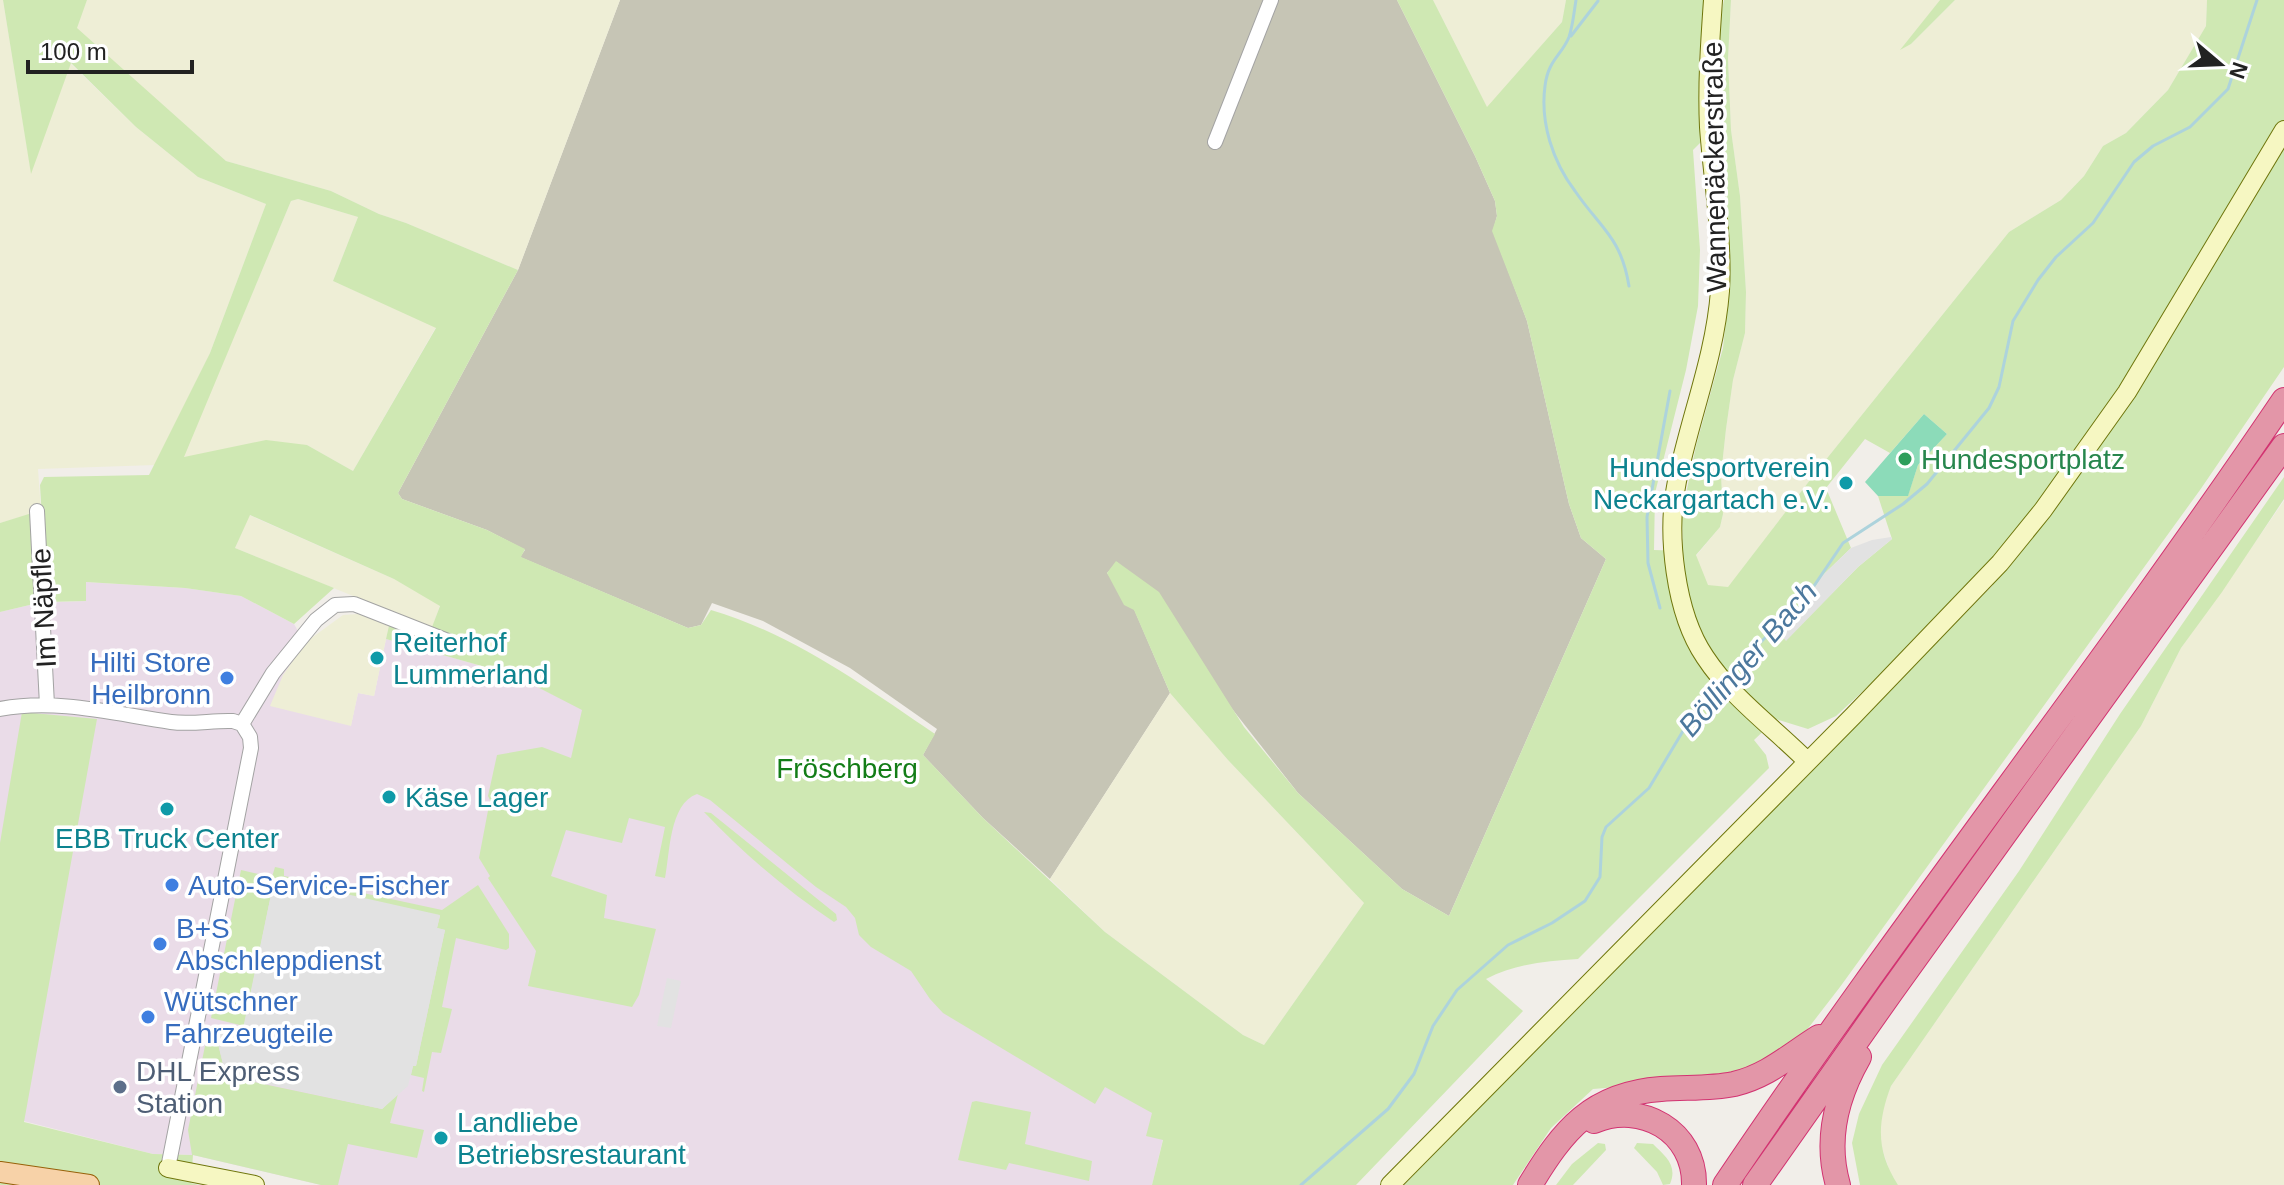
<svg xmlns="http://www.w3.org/2000/svg" width="2284" height="1185" font-family="Arial,sans-serif">
<style>
.industrial{fill:#eadce8}
.construction{fill:#c6c5b5}
.farmland{fill:#eeeed6}
.grass{fill:#cfe8b3;fill-rule:evenodd}
.pitch{fill:#8cdbb9}
.parking{fill:#e2e2e2}
.lines{fill:none;stroke-linecap:round;stroke-linejoin:round}
.stream{stroke:#add3dc;stroke-width:3}
.street-casing{stroke:#a3a3a3;stroke-width:16}
.secondary-casing{stroke:#6f760c;stroke-width:20}
.primary-casing{stroke:#976109;stroke-width:22}
.highway-casing{stroke:#d23371;stroke-width:26}
.street{stroke:#fff;stroke-width:14}
.secondary{stroke:#f6f7c2;stroke-width:18}
.primary{stroke:#f7d2a8;stroke-width:20}
.highway{stroke:#e396a8;stroke-width:24}
.leisure-dot{fill:#2e9e5b;stroke:#fff;stroke-width:3}
.culture-dot{fill:#0f9aa8;stroke:#fff;stroke-width:3}
.shop-dot{fill:#3f7fe0;stroke:#fff;stroke-width:3}
.service-dot{fill:#5c6f8a;stroke:#fff;stroke-width:3}
.labels{text-anchor:middle;stroke-width:7;stroke-linejoin:round;paint-order:stroke}
.street-label{font-size:28px;fill:#222;stroke:#fff}
.leisure-label{font-size:28px;fill:#27864d;stroke:#fff;text-anchor:start}
.culture-label{font-size:28px;fill:#0d838f;stroke:#fff;text-anchor:start}
.shop-label{font-size:28px;fill:#366cbe;stroke:#fff;text-anchor:start}
.park-label{font-size:28px;fill:#137d17;stroke:#fff}
.service-label{font-size:28px;fill:#4e5e75;stroke:#fff;text-anchor:start}
.water-label{font-size:30px;font-style:italic;fill:#4c789d;stroke:#fff}
</style>
<rect width="100%" height="100%" fill="#f1eee9"/>
<!-- industrial -->
<path class="industrial" d="M85,582L185,588L241,596L294,624L351,725L358,693L374,696L386,639L514,675L582,709L653,752L1152,1113L1163,1139L1152,1185H321L193,1155L153,1154L0,1115V612L38,603L86,601Z"/>
<!-- construction -->
<path class="construction" d="M620,0H1397L1475,156L1495,201L1497,216L1493,231L1527,321L1569,504L1581,538L1606,559L1449,916L1402,889L1298,793L1117,562L1107,573L1134,609L1170,693L1050,879L983,818L923,755L937,729L850,668L763,621L712,603L701,625L688,628L520,557L525,550L487,530L402,499L398,493L518,270Z"/>
<!-- farmland -->
<path class="farmland" d="M0,0H3L31,172L70,63L136,127L198,177L266,204L210,353L155,465L38,469L41,511L0,523Z
M87,0H620L518,270L406,223L379,214L331,191L226,161L76,28Z
M1433,0H1566L1562,22L1487,108Z
M1731,0H1940L1903,48L1911,44L1955,0H2207L2206,26L2168,90L2126,133L2103,146L2084,176L2061,200L2009,232L1820,467L1728,588L1707,585L1696,556L1720,527L1723,514L1721,475L1726,429L1733,380L1745,333L1746,292L1740,196L1731,130L1728,59Z
M298,199L358,217L333,281L436,327L353,471L307,445L183,457L291,201Z
M2284,501V1185H1898L1890,1172L1880,1142L1881,1112L1891,1086L2141,726L2181,648Z
M249,515L394,579L440,605L432,628L235,548Z
M358,614L389,625L374,696L358,693L351,726L270,706L283,675L306,642L343,615Z
M1170,693L1228,760L1364,903L1264,1045L1243,1035L1105,932L1050,879Z"/>
<!-- grass -->
<path class="grass" d="M3,0H87L77,28L226,161L331,191L379,214L406,223L518,270L398,493L402,499L487,530L525,549L521,557L688,628L701,625L711,610C793,634 864,686 935,734L923,755L983,818L1105,932L1243,1035L1264,1045L1364,903L1228,760L1170,693L1134,610L1124,605L1107,573L1116,561L1159,592L1244,727L1298,793L1402,889L1449,916L1606,559L1581,538L1569,504L1527,321L1492,231L1497,216L1495,201L1475,156L1397,0H1433L1487,107L1562,22L1566,0H1704L1699,62L1701,142L1693,150L1700,250L1698,306L1686,370L1655,493L1654,550L1683,551L1682,513L1696,446L1723,348L1729,291L1717,100L1721,15L1724,0H1731L1728,59L1731,130L1740,196L1746,292L1745,333L1733,380L1726,429L1721,475L1723,514L1720,527L1696,555L1708,585L1728,587L1820,467L2009,232L2061,200L2084,176L2103,146L2126,133L2168,90L2206,26L2207,0H2284V367L2200,490L1840,987L1806,1031L1784,1052L1731,1078L1593,1089L1551,1128L1513,1185H1404L1993,585L1982,572L1917,641L1836,716L1808,729L1776,719L1754,740L1766,755L1769,768L1578,959C1545,961 1515,964 1486,979L1523,1011L1356,1185H1152L1163,1140L1146,1136L1152,1113L1105,1087L1095,1104L943,1013L930,999L911,971L871,947L859,935L855,918L846,907L816,887L710,800L697,794C669,804 670,853 665,878L655,876L665,827L629,818L622,843L566,830L551,876L607,895L604,918L656,929L639,995L632,1007L528,986L536,951L488,878L490,876L479,858L490,800L488,796L497,755L542,747L571,758L582,710L514,675L386,639L392,612L432,627L440,606L394,579L250,515L235,548L334,588L294,624L241,596L185,588L86,582V601L47,602L40,485L44,477L149,475L210,353L266,204L198,177L136,127L71,63L31,174ZM298,199L358,217L333,281L436,328L353,471L307,445L266,440L184,457L291,201ZM1924,414L1947,434L1918,465L1908,495L1878,496L1892,539L1858,567L1786,640L1779,632L1796,618L1822,576L1851,548L1826,488L1865,439L1890,453Z
M1940,0H1955L1911,44L1900,50Z
M2284,477V499L2222,592L2181,648L2141,726L1891,1086C1877,1123 1876,1151 1898,1185H1860L1852,1143L1859,1114L1882,1065L2019,871L2120,714Z
M32,513L38,603L0,612V523Z
M22,712L97,719L24,1122L153,1154L192,1155L188,1130L208,1031L215,1032L226,1076L382,1109L398,1094L390,1123L424,1130L417,1158L348,1144L338,1185H321L193,1155L191,1183L199,1185H0V843Z
M704,812L711,813L836,914L837,920L834,922C787,891 742,852 704,812Z
M275,867L284,869V876L442,910L478,885L509,934V948L506,950L456,938L442,1007L452,1009L441,1053L432,1052L424,1092L422,1091L424,1078L411,1075L413,1066H416L445,930L437,928L440,916L272,890L244,1026L211,1018L241,870L272,877Z
M976,1101L1031,1112L1025,1144L1092,1161L1089,1181L1009,1163L1006,1170L958,1160L972,1102Z
M1598,1143L1605,1144L1606,1150L1573,1185H1556L1572,1164Z
M1637,1143L1653,1144C1665,1156 1678,1165 1670,1184L1663,1185L1657,1172L1634,1148Z"/>
<!-- pitch -->
<path class="pitch" d="M1924,414L1947,434L1918,465L1908,496H1878L1865,482Z"/>
<!-- parking -->
<path class="parking" d="M1891,537L1892,539L1858,567L1786,641L1779,632L1796,618L1822,576L1851,548L1872,540Z
M288,881L440,915L437,928L445,930L416,1066H413L408,1086L382,1109L226,1075L215,1032L241,1038L272,890L286,893Z
M667,978L681,981L671,1028L657,1026Z"/>
<g class="lines">
<!-- stream -->
<path class="stream" d="M1576,0C1574,12 1573,25 1569,37C1562,55 1548,60 1545,86C1540,123 1553,162 1575,191C1601,229 1621,237 1629,286
M1571,36L1598,1
M1660,608L1648,563L1647,517L1670,391
M1727,675L1767,636L1795,614L1843,543L1903,504L1927,484L1989,408L1999,387L2013,321L2038,280L2056,257L2093,223L2134,162L2153,146L2190,127L2228,89L2257,0
M1301,1185L1388,1109L1414,1074L1433,1026L1457,990L1508,945L1552,923L1585,901L1600,877L1602,837L1606,827L1649,788L1683,731L1719,684"/>
<defs>
<path id="street" d="M1215,142L1271,0
M37,511L47,705
M0,709C57,698 115,714 171,722C192,725 213,720 233,721L242,724
M242,724L273,673L316,620L335,605L354,604L458,645
M168,1168L251,748L250,737L242,724"/>
<path id="secondary" d="M1713,0C1710,43 1707,85 1709,127C1713,182 1723,237 1720,291C1715,357 1690,417 1677,481C1666,533 1675,613 1705,657C1732,698 1773,727 1807,761
M168,1168L255,1185
M1390,1185L1854,715L2000,563L2043,510L2127,392L2284,130"/>
<path id="primary" d="M0,1172L89,1185"/>
<path id="highway" d="M1594,1121C1641,1101 1695,1131 1694,1185
M1530,1185C1563,1130 1592,1094 1661,1089C1685,1087 1710,1089 1734,1084C1768,1076 1790,1055 1819,1037
M1725,1185C1904,919 2104,666 2284,400
M1755,1185L1891,992L2284,446
M1838,1185C1825,1140 1836,1097 1859,1057"/>
</defs>
<!-- street casing -->
<use href="#street" class="street-casing"/>
<!-- secondary casing -->
<use href="#secondary" class="secondary-casing"/>
<!-- primary casing -->
<use href="#primary" class="primary-casing"/>
<!-- highway casing -->
<use href="#highway" class="highway-casing"/>
<!-- street -->
<use href="#street" class="street"/>
<!-- secondary -->
<use href="#secondary" class="secondary"/>
<!-- primary -->
<use href="#primary" class="primary"/>
<!-- highway -->
<use href="#highway" class="highway"/>
</g>
<!-- markers -->
<circle class="leisure-dot" cx="1905" cy="459" r="8"/>
<g class="culture-dot">
<circle cx="1846" cy="483" r="8"/>
<circle cx="377" cy="658" r="8"/>
<circle cx="389" cy="797" r="8"/>
<circle cx="167" cy="809" r="8"/>
<circle cx="441" cy="1138" r="8"/>
</g>
<g class="shop-dot">
<circle cx="227" cy="678" r="8"/>
<circle cx="172" cy="885" r="8"/>
<circle cx="160" cy="944" r="8"/>
<circle cx="148" cy="1017" r="8"/>
</g>
<circle class="service-dot" cx="120" cy="1087" r="8"/>
<g class="labels">
<!-- street labels -->
<g class="street-label">
<text transform="translate(1714 167) rotate(-91)" y="10">Wannenäckerstraße</text>
<text transform="translate(43 608) rotate(-93)" y="10">Im Näpfle</text>
</g>
<!-- leisure labels -->
<g class="leisure-label">
<text x="1921" y="469">Hundesportplatz</text>
</g>
<!-- culture labels -->
<g class="culture-label">
<text x="1830" y="477" text-anchor="end">Hundesportverein<tspan x="1830" dy="32">Neckargartach e.V.</tspan></text>
<text x="393" y="652">Reiterhof<tspan x="393" dy="32">Lummerland</tspan></text>
<text x="405" y="807">Käse Lager</text>
<text x="167" y="848" text-anchor="middle">EBB Truck Center</text>
<text x="457" y="1132">Landliebe<tspan x="457" dy="32">Betriebsrestaurant</tspan></text>
</g>
<!-- shop labels -->
<g class="shop-label">
<text x="211" y="672" text-anchor="end">Hilti Store<tspan x="211" dy="32">Heilbronn</tspan></text>
<text x="188" y="895">Auto-Service-Fischer</text>
<text x="176" y="938">B+S<tspan x="176" dy="32">Abschleppdienst</tspan></text>
<text x="164" y="1011">Wütschner<tspan x="164" dy="32">Fahrzeugteile</tspan></text>
</g>
<!-- park labels -->
<g class="park-label">
<text x="847" y="778">Fröschberg</text>
</g>
<!-- service labels -->
<g class="service-label">
<text x="136" y="1081">DHL Express<tspan x="136" dy="32">Station</tspan></text>
</g>
<!-- water labels -->
<g class="water-label">
<text transform="translate(1748 659) rotate(-49)" y="10">Böllinger Bach</text>
</g>
</g>
<!-- north arrow -->
<g transform="translate(2220 64) rotate(109)" stroke="#ffffff" stroke-width="6" paint-order="stroke">
<path d="M0-6L14 30L0 20L-14 30Z" fill="#222222"/>
<text y="-12" font-size="22" font-weight="bold" text-anchor="middle" fill="#222222">N</text>
</g>
<!-- scale -->
<path d="M28 60v12h164v-12" fill="none" stroke="#222222" stroke-width="4"/>
<text x="40" y="60" font-size="24" fill="#222222" stroke="#ffffff" stroke-width="6" paint-order="stroke">100 m</text>
</svg>
